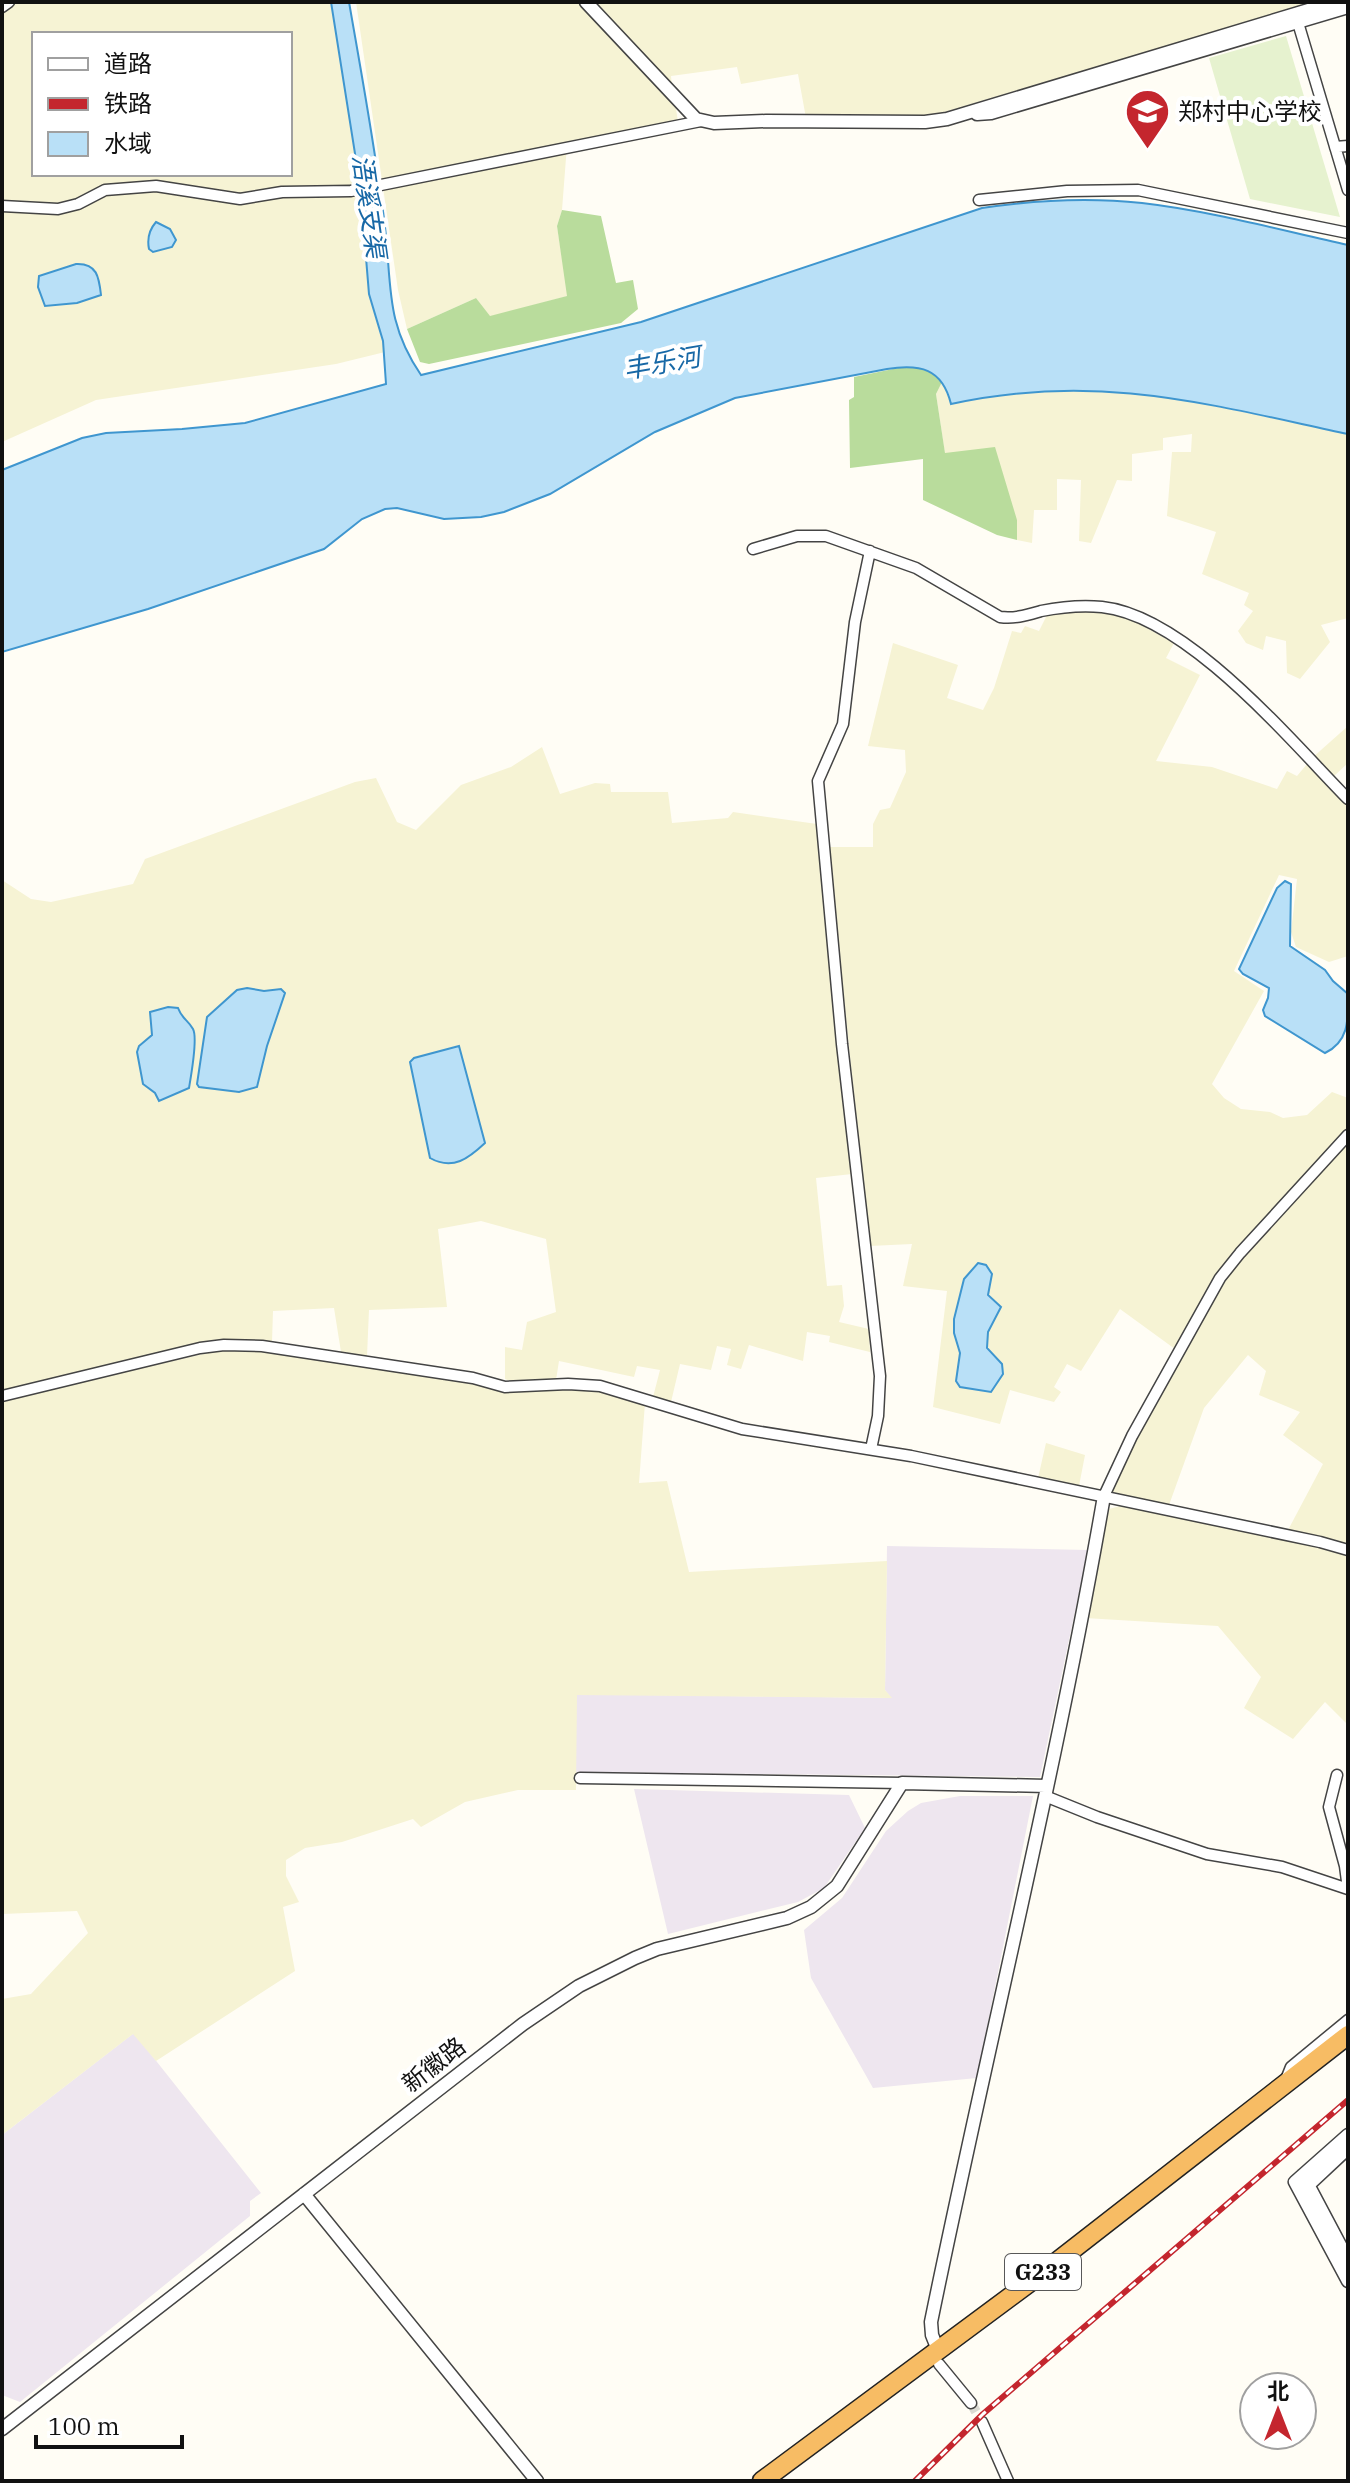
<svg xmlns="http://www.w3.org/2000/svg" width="1350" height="2483" font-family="'IBM Plex Serif','Noto Sans SC',serif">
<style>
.industrial{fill:#eee6ef}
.farmland{fill:#f6f3d4;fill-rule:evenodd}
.forest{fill:#b9dc9c}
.pitch{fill:#e6f2cf}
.water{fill:#b9e0f7;stroke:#3f96cf;stroke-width:2}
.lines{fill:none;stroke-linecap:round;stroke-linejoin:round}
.minor-tunnel{stroke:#dbdad3;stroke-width:10;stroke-dasharray:10 5;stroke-linecap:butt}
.minor-casing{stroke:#444;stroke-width:13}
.tertiary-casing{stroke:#444;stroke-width:15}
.trunk-casing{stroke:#222;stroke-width:21}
.minor{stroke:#fff;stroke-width:10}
.tertiary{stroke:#fff;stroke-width:12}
.trunk{stroke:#f7bc64;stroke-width:18}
.rail-casing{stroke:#c4262e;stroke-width:6}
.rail{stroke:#fff;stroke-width:3;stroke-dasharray:9;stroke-linecap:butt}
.labels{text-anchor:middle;stroke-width:8;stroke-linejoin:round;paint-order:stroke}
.shield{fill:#fff;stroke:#585858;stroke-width:2}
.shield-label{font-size:22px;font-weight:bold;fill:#111}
.poi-label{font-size:24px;fill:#111;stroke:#fff;text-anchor:start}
.street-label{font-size:24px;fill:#111;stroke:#fff}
.water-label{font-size:26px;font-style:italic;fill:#1768a6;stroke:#fff}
</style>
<rect width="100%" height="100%" fill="#fffdf5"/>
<!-- industrial -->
<path class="industrial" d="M887,1546L1088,1550L1040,1777L575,1772L576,1694L891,1698L885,1690Z
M634,1789L849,1795L865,1828L824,1888L798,1902L668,1934Z
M960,1796H1033L977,2078L873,2088L811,1978L804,1930L842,1898L886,1831L908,1811L921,1803Z
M134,2033L261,2193L250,2201V2216L20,2402L2,2395V2135Z"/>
<!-- farmland -->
<path class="farmland" d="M2,2H331L360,185L369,294L385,352L336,364L96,400L2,442ZM34,34H290V174H34Z
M356,2H580L675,102L678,122L567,145L562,210L557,226L568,296L489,317L476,298L407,329L398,290Z
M593,2H1314L931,116L806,118L798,74L741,84L737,67L671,76L672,86Z
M942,382L951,404L1029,391L1075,389L1125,391L1176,398L1348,434V618L1321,625L1330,642L1300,679L1287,673L1286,641L1266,636L1263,650L1246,643L1238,631L1253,611L1244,605L1249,593L1202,574L1216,532L1167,516L1172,452H1191L1192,434L1163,438V450L1132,454V481L1117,480L1091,543L1079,541L1081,480L1057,479V510H1034L1032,543L1017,540V520L945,454L936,394Z
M1076,610L1121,614L1174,643L1166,658L1200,675L1156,761L1212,767L1277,789L1287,771L1297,776L1307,764L1348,805V956L1329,962L1296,947L1291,932L1297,879L1279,875L1234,971L1264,991L1212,1084L1224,1098L1241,1109L1270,1112L1283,1118L1307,1115L1332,1092L1348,1098V1128L1233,1253L1211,1283L1175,1349L1120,1309L1081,1371L1067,1364L1054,1387L1061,1392L1054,1402L1010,1390L1000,1424L933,1407L947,1291L903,1286L912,1244L870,1246L828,847H873V824L880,810L890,808L906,772L905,750L868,746L893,643L958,665L947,698L983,710L994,688L1012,631L1021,633L1025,626L1039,631L1048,613Z
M1348,726V763L1333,777L1312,758Z
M542,747L560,794L595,783L610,784L611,792H668L672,823L728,818L733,812L817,824L852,1174L816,1178L827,1286L842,1285L844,1306L839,1322L869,1329L870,1352L829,1342L830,1336L807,1332L803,1361L749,1345L741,1369L727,1365L731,1349L717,1346L711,1370L680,1364L671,1402L653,1397L660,1370L637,1366L634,1377L559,1361L556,1380L513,1382L505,1379V1347L522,1350L527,1322L556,1312L546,1239L481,1221L438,1229L447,1307L369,1310L367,1356L341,1352L334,1308L273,1311L272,1342L236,1339L204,1342L2,1391V880L31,899L51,902L133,884L145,859L355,782L376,778L397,822L416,830L461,785L511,767Z
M1348,1141V1545L1287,1532L1323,1464L1283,1435L1300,1412L1259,1395L1266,1371L1248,1355L1204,1408L1169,1505L1112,1493L1117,1473L1211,1297L1248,1250Z
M225,1349L255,1350L507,1389H595L645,1403L639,1483L667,1481L689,1572L887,1561L885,1690L892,1698L577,1695L576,1790H518L465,1802L421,1827L413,1819L342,1842L305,1848L286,1860V1876L299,1902L283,1907L295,1971L156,2061L133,2034L2,2135V1999L31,1994L88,1933L77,1911L2,1914V1400Z
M1046,1443L1085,1455L1079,1486L1038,1478Z
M1120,1506L1335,1550L1348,1555V1725L1325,1702L1293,1739L1244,1708L1261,1677L1218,1626L1085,1618L1109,1509Z"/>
<!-- forest -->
<path class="forest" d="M562,210L601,216L616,283L633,280L638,309L621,323L429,364L420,362L407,329L476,298L490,316L567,296L557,226Z
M898,368C917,367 929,368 942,382L936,394L945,453L995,447L1017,520V540L997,535L923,500V459L850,468L849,400L854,397V377Z"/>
<!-- pitch -->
<path class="pitch" d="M1286,36L1340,217L1250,199L1209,58Z"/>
<!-- water -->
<path class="water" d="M331,2H349C362,77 376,152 385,227C392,286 385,322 421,375L641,322L982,208C1035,200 1088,197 1142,203C1211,211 1280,230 1348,245V434C1207,404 1097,372 951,404C942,368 920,364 887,369L735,398L655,432L550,494L504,512L481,517L444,519L397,508L385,509L362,519L324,549L148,609L2,652V470L82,438L106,433L182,429L245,423L386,384L383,341L369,294L360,185Z
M156,222L170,229L176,240L172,247L153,252L149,249C147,239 149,230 156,222Z
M76,264C97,263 99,277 101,295L77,303L45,306L38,287L39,276Z
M1285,881L1291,884L1290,946L1325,970L1333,981L1348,994C1348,1018 1350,1041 1325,1053L1265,1016L1263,1010L1268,998L1269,988L1243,974L1239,969L1277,888Z
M247,988L264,991L281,989L285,993L267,1046L257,1087L239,1092L199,1087L197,1084L207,1017L237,990Z
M168,1007L178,1008C182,1019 188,1020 193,1029C198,1038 191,1076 189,1088L159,1101L155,1093L143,1084L137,1052L139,1046L152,1035L150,1012Z
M459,1046L485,1143C469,1158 453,1171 430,1158L410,1062L414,1058Z
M978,1263L986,1265L992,1274L988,1295L1001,1307L988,1332L987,1348L1002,1364L1003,1374L991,1392L960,1387L956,1381L960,1353L954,1333V1319L964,1279Z"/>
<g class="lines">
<!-- minor-tunnel -->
<path class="minor-tunnel" d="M971,2403L982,2422"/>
<defs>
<path id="minor" d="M2,7L9,2
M1296,16L1348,190
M1335,147L1348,146
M979,200L1067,191L1138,190L1348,233
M2,206L58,209L78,204L105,190L156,186L240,199L282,192L351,191L701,121
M753,549L797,536H826L916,568L1000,617C1015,619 1027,615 1041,611C1061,607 1082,605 1102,607C1187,616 1290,740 1348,799
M870,551L855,622L843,724L818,781L842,1044L880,1376L878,1416L871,1449
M2,1396L200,1348L224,1345L262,1346L473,1378L505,1387L568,1384L600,1386L742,1429L911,1456L1320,1542L1348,1550
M1104,1496L1132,1436L1220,1278L1240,1253L1348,1135
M580,1778L902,1783
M1045,1796L1097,1817L1207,1854L1282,1867L1348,1889L1345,1866L1329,1807L1337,1775
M1285,2082L1291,2067L1348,2020
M939,2364L971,2403
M982,2422L1008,2481"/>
<path id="tertiary" d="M586,2L696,119L714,123L766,121L925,122L947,119L1335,2
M977,114L991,113L1348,7
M1348,2135L1295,2182L1348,2281
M1303,2175L1348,2260
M1303,2190L1348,2148
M304,2194L537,2481
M938,2350L932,2335L931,2322C987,2047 1056,1773 1104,1496
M2,2429L523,2024L579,1986L635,1958L657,1949L787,1918L811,1907L837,1886L902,1783L1047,1786"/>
<path id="trunk" d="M762,2481L1045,2271L1348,2035"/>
</defs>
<!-- minor casing -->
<use href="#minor" class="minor-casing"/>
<!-- tertiary casing -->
<use href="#tertiary" class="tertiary-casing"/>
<!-- trunk casing -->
<use href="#trunk" class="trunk-casing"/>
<!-- minor -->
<use href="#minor" class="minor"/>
<!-- tertiary -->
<use href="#tertiary" class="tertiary"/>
<!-- trunk -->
<use href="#trunk" class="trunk"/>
<defs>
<path id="rail" d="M915,2481L983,2414L1348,2100"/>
</defs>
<!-- rail casing -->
<use href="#rail" class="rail-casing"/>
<!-- rail -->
<use href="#rail" class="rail"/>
</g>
<!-- icons -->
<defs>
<symbol id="school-pin" viewBox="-11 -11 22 30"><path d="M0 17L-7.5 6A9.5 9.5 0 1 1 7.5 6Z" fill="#c4262e" stroke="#fff"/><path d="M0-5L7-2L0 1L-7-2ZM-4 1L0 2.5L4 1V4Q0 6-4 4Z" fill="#fff"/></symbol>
</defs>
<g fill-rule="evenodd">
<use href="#school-pin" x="1122" y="86" width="51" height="69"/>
</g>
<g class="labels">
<!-- shield labels -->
<rect class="shield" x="1005" y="2254" width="76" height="36" rx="6"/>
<g class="shield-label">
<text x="1043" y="2280">G233</text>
</g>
<!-- poi labels -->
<g class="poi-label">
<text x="1178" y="120">郑村中心学校</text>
</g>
<!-- street labels -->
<g class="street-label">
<text transform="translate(434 2065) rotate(-38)" y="8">新徽路</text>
</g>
<!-- water labels -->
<g class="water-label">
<text transform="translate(369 206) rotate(82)" y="9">浯溪支渠</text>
<text transform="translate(662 363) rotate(-10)" y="9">丰乐河</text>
</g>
</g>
<!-- border -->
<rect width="1350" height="2483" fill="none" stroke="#111111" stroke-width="8"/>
<!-- legend -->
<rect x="32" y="32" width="260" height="144" fill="#ffffff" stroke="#a0a0a0" stroke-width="2"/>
<rect x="48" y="58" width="40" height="12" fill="#ffffff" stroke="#a0a0a0" stroke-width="2"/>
<text x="104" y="72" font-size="24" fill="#111111">道路</text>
<rect x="48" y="98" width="40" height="12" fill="#c4262e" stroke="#a0a0a0" stroke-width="2"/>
<text x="104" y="112" font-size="24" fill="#111111">铁路</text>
<rect x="48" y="132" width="40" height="24" fill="#b9e0f7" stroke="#a0a0a0" stroke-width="2"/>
<text x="104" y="152" font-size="24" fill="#111111">水域</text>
<!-- north arrow -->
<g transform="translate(1278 2411)"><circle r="38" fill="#ffffff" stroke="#a0a0a0" stroke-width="2"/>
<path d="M0-6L14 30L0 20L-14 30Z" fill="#c4262e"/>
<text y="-12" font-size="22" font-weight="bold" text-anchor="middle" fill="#111111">北</text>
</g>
<!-- scale -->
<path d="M36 2435v12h146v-12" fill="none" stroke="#111111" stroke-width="4"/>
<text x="48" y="2435" font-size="24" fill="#111111" stroke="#ffffff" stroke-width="6" paint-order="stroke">100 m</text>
</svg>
